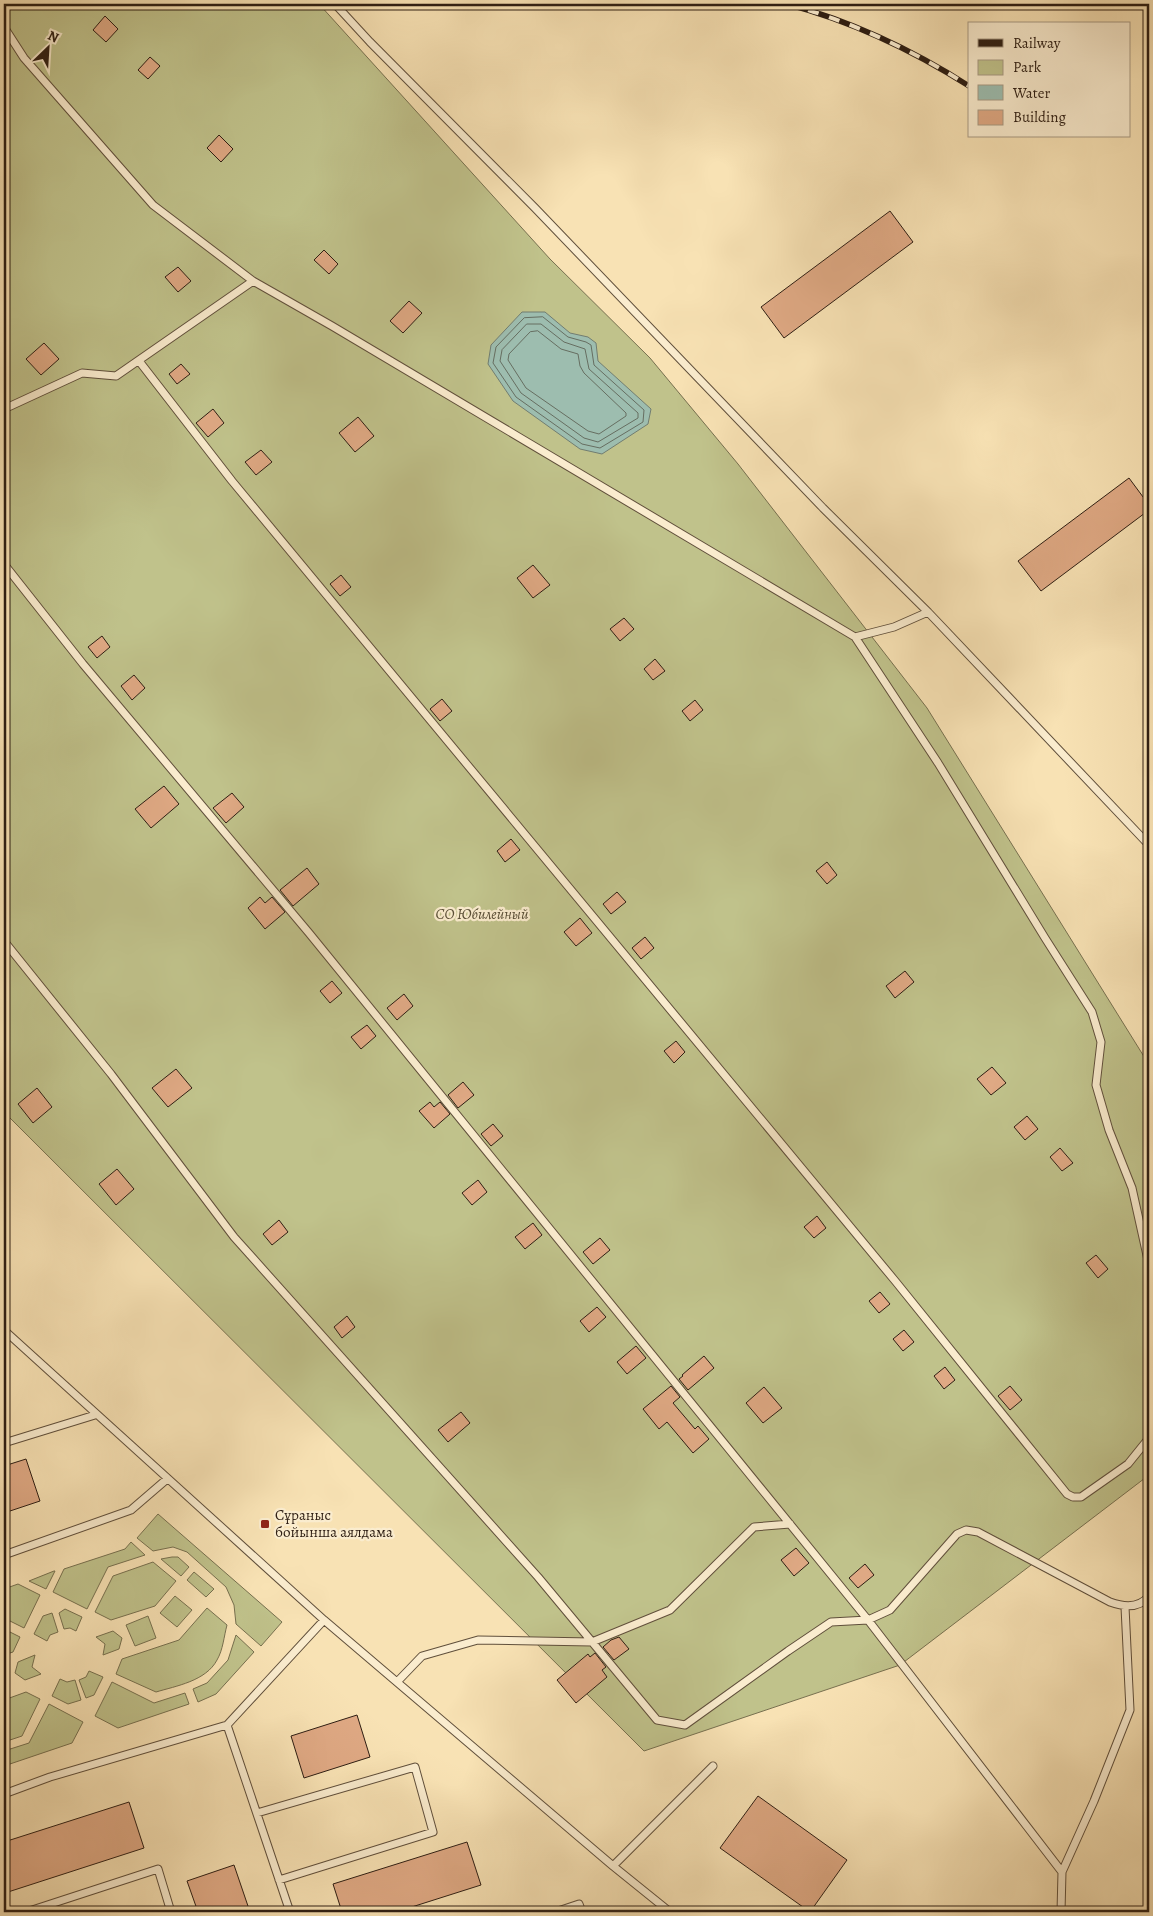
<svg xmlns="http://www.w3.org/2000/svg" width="1153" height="1916" font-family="Alegreya,serif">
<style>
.green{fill:#c0c28b;stroke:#77704f}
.water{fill:#9dbdaf;stroke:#717d71}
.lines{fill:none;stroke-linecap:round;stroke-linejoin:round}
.shore{stroke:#666e61;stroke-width:1}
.building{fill:#dfa984;stroke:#2e1e13}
.lane-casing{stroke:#604f3b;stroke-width:9}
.lane{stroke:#faecce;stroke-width:7}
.rail-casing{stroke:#2e1e13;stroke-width:5.5}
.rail{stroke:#faecce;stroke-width:4;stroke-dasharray:11;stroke-linecap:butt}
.poi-dot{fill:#8f2418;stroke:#faecce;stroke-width:2}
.labels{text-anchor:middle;stroke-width:4.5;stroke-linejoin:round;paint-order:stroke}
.park-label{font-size:15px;font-style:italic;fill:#5a4f37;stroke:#faecce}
.poi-label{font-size:15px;fill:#2e1e13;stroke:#faecce;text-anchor:start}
</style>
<rect width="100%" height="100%" fill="#f8e2b4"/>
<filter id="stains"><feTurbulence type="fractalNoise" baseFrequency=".004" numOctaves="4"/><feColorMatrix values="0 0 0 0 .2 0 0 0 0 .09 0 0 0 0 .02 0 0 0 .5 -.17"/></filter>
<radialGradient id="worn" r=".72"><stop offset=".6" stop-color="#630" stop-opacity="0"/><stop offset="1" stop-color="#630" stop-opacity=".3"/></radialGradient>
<!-- green -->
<path class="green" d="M4,4H319L550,259L650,358L738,464L927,708L1148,1063L1149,1475L900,1665L644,1751L4,1112Z
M158,1514L282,1622L261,1646L236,1624L234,1605L226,1587L187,1552L173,1547L153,1551L137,1538Z
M131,1542L145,1555L108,1567L87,1609L53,1592L64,1569L125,1549Z
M172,1557H178L189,1567L181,1576L161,1559Z
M153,1562L176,1581L155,1606L111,1620L95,1612L113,1576Z
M55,1571L46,1589L29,1581L54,1571Z
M194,1572L214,1589L206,1597L187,1580Z
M18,1584L40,1595L24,1628L4,1618V1589Z
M175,1596L192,1610L177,1627L160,1613Z
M207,1608L227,1625C224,1636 223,1650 217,1660C206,1681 176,1686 156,1692L116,1674L122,1659L179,1640Z
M65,1609L82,1617L76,1631L70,1628L64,1629L59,1613Z
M52,1613L58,1632L50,1635L47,1641L34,1634L43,1616Z
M148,1616L156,1638L135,1646L126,1625Z
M4,1629L20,1637L13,1652L4,1655Z
M113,1631L122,1638L119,1649L103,1655L105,1644L96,1637Z
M236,1635L254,1652L216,1694L198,1702L193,1689L207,1683L228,1660Z
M35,1655L32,1667L41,1674L25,1680L15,1673L18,1662Z
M89,1671L103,1677L94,1695L86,1698L79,1680L86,1677Z
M60,1679L67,1682L75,1680L81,1700L68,1704L52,1696Z
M112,1682L154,1703L185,1693L189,1704L118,1728L95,1716Z
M26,1692L40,1699L22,1736L4,1742V1700Z
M49,1704L83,1722L72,1743L4,1766V1751L29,1743Z"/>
<!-- water -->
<path class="water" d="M522,312H545L570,333L588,337L596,343L598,361L651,409L648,424L602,454L580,449L513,401L488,364L491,345Z"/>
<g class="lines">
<!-- shore -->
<path class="shore" d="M543,317L568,337L586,342L591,345L594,365L644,410L643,422L600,448L582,444L516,397L493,363L496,347L524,318Z
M527,324H541L564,342L585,349L589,369L638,413V418L598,442L584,438L521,393L500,361L502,350Z
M538,331L561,349L578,354L580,366L584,373L626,413V416L599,434L588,431L526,388L508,360L509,354L530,332Z"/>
</g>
<!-- building -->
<path class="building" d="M105,16L118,29L106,42L93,30Z
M150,57L160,66L148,79L138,70Z
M219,135L233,149L221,162L207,148Z
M890,211L913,242L784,338L761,307Z
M324,250L338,264L329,274L314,260Z
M178,267L191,281L178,292L165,277Z
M409,301L422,313L403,333L390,321Z
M44,343L59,359L41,375L26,359Z
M181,364L190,374L177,384L169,374Z
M213,409L224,423L208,437L196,423Z
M358,417L374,436L355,452L339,433Z
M261,450L272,462L256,475L245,462Z
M1129,478L1149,505V510L1041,591L1018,561Z
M533,565L550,585L533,598L517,578Z
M341,575L351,587L340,596L330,584Z
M624,618L634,629L620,641L610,629Z
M102,636L110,647L97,658L88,647Z
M655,659L665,671L653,680L644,669Z
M134,675L145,688L132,700L121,686Z
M442,699L452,711L440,721L430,709Z
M695,700L703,710L690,721L682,711Z
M164,786L179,804L151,828L135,809Z
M232,793L244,807L226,823L213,808Z
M511,839L520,850L505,862L497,851Z
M827,862L837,875L827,884L816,871Z
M307,868L319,884L293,906L280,890Z
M617,892L626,902L611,914L603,904Z
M260,897L265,903L272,897L285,912L265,929L248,908Z
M580,918L592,933L576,946L564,932Z
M645,937L654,948L641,959L632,948Z
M905,971L914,982L895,998L886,986Z
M332,981L342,993L330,1003L320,991Z
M404,994L413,1006L397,1020L387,1008Z
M367,1025L376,1036L361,1049L351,1037Z
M676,1041L685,1052L674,1063L664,1051Z
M992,1067L1006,1083L991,1095L977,1079Z
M176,1069L192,1088L168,1107L152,1088Z
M463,1082L474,1095L458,1108L448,1095Z
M37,1088L52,1107L33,1123L18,1104Z
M430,1102L434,1107L440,1102L450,1114L434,1128L419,1111Z
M1027,1116L1038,1129L1025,1140L1014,1127Z
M493,1124L503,1136L491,1146L481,1134Z
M1060,1148L1073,1163L1062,1171L1050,1157Z
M117,1169L134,1189L116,1205L99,1184Z
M478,1180L487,1192L472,1205L462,1193Z
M817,1216L826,1228L814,1238L804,1227Z
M279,1220L288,1232L272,1245L263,1234Z
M533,1223L542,1235L525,1249L515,1237Z
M600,1238L610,1250L593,1264L583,1252Z
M1096,1255L1108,1269L1098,1278L1086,1263Z
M880,1292L890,1304L879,1313L869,1301Z
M597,1307L606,1317L589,1332L580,1321Z
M347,1316L355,1327L342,1338L334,1327Z
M904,1330L914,1342L903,1351L893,1339Z
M636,1346L646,1358L627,1374L617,1362Z
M704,1356L714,1368L688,1390L679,1379L683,1376L682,1375Z
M945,1367L955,1380L944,1389L934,1376Z
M671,1386L680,1397L673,1403L695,1429L698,1426L709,1439L693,1453L667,1422L659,1429L643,1409Z
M1010,1386L1022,1400L1010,1410L998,1396Z
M764,1387L782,1408L763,1423L746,1403Z
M461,1412L470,1423L448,1442L438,1430Z
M26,1459L40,1501L4,1513V1466Z
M796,1548L809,1563L794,1576L781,1560Z
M865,1564L874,1575L858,1588L849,1578Z
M619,1637L629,1649L614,1660L603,1647L611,1640Z
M595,1653L606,1667L602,1670L607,1677L576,1703L557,1680L588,1654L590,1657Z
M357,1715L370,1757L304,1778L291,1736Z
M758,1796L847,1860L810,1912L720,1848Z
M129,1802L144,1848L8,1892L4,1879V1842Z
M467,1842L481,1885L396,1912H342L333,1884Z
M234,1865L250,1912H198L187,1881Z"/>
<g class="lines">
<defs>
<path id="lane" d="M335,4L370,42L535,208L823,508L928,612
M4,27L24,58L153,205L253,281L332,326L855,637L894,627L928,612L1149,845
M139,361L232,481L896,1282L1067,1494L1073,1497H1081L1128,1464L1149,1438
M4,409L82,373L116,376L253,281
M4,564L83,664L309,933L868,1620L890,1610L957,1534L966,1530L978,1532L1110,1602C1124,1607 1139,1609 1149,1596
M855,637L938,763L1045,938L1092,1012L1101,1042L1096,1085L1109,1130L1132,1188L1148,1260L1149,1282
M4,941L111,1074L234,1237L538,1577L657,1720L685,1725L788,1651L831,1622L868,1620L1062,1872
M4,1330L324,1620L613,1866L670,1912
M4,1443L95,1415
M4,1555L131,1510L167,1479
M397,1682L422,1656L478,1640L592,1642L670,1610L754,1527L790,1524
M227,1725L290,1912
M4,1794L50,1777L227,1725L324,1620
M257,1813L415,1767L433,1832L279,1880
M613,1866L713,1766
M26,1912L158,1869L171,1912
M555,1912L579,1904L582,1912
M1061,1912L1062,1872L1094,1801L1130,1710L1125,1607"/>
</defs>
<!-- lane casing -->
<use href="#lane" class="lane-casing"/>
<!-- lane -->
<use href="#lane" class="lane"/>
<defs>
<path id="rail" d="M787,4C851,21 914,51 969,86"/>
</defs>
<!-- rail casing -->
<use href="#rail" class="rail-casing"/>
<!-- rail -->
<use href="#rail" class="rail"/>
</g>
<!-- markers -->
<rect class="poi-dot" x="260" y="1519" width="10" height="10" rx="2.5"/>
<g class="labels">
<!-- park labels -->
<g class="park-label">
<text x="482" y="919">СО Юбилейный</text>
</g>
<!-- poi labels -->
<g class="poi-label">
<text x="275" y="1520">Сұраныс<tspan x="275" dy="17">бойынша аялдама</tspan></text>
</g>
</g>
<!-- margin -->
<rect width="1153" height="1916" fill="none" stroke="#f8e2b4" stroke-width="20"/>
<rect x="5" y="5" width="1143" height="1906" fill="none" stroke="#2e1e13" stroke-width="2.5"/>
<rect x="10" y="10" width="1133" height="1896" fill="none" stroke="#2e1e13"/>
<!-- legend -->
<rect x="968" y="22" width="162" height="115" fill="#faecce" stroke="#a89a83"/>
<rect x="978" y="39" width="25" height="8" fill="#2e1e13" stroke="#a89a83"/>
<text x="1013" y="48" font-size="15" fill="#2e1e13">Railway</text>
<rect x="978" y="60" width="25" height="15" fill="#c0c28b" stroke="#a89a83"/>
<text x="1013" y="72" font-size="15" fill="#2e1e13">Park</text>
<rect x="978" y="85" width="25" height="15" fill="#9dbdaf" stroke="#a89a83"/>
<text x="1013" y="98" font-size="15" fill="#2e1e13">Water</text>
<rect x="978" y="110" width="25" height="15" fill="#dfa984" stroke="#a89a83"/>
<text x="1013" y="122" font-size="15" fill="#2e1e13">Building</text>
<!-- north arrow -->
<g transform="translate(48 48) rotate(25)" stroke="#faecce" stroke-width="4" paint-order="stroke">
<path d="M0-4L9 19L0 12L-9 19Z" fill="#2e1e13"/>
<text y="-8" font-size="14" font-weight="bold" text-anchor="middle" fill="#2e1e13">N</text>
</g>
<rect width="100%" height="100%" filter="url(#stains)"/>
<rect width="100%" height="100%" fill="url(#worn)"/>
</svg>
